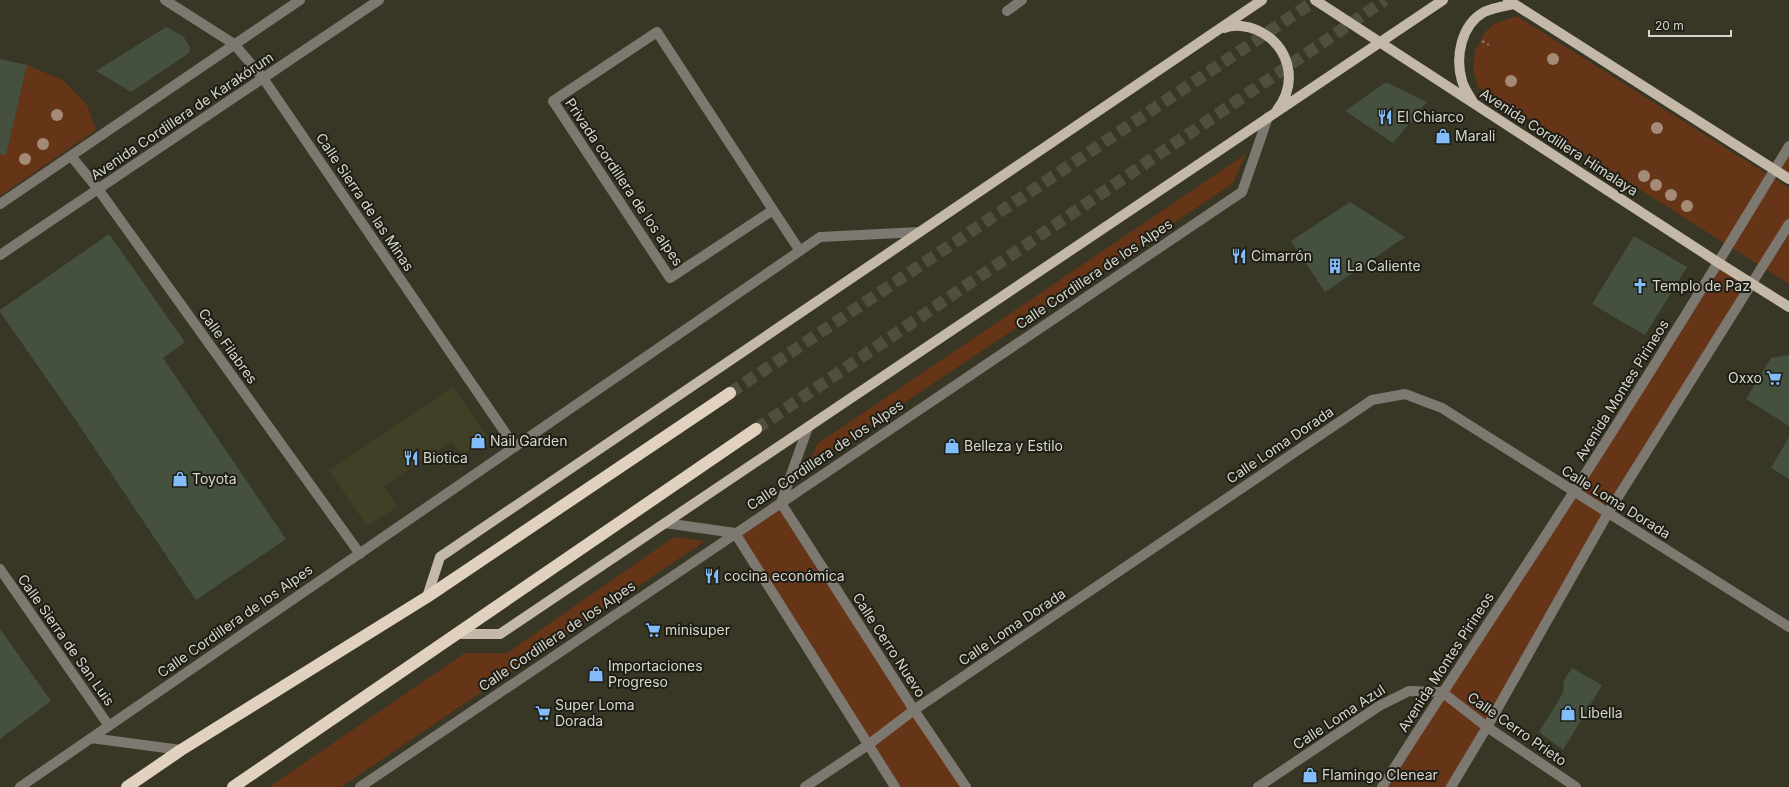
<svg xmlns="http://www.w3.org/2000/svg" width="1789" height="787" font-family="Inter,sans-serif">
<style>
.built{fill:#414027}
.green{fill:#663417}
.building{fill:#45503f}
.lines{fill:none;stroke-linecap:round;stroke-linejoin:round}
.highway-tunnel{stroke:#504f3e;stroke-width:12;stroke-dasharray:12 6;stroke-linecap:butt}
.path{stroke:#797869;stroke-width:2.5;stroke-dasharray:3 3;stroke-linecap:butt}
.minor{stroke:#7d7870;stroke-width:10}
.major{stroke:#c4b9a8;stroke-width:10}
.highway{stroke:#e0d2be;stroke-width:12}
.tree{fill:#a38b76}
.labels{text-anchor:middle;stroke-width:4;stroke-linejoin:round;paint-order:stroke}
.street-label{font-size:14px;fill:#d6d6cb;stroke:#1e1e16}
.poi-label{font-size:14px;fill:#d6d6cb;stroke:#1e1e16;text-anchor:start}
</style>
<rect width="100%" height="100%" fill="#383725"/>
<!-- built -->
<path class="built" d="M453,387L488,437L462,455L452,441L384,486L398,506L367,526L329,470Z"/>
<!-- green -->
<path class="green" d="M1517,16L1789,188V284L1478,87L1473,70L1475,51L1485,32L1494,24Z
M27,65L63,80L87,105L96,130L0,196V154L6,155Z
M1789,146V179L1774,170Z
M1246,154L1232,184L808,467L817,444Z
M1719,263L1752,283L1608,513L1451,787H1382Z
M778,498L966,787H895L735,533Z
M674,537L705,541L341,787H269L465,653H507Z"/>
<!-- building -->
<path class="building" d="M166,27L183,36L190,47L189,53L131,92L96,71Z
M0,59L27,65L6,155L0,154Z
M1386,82L1427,102L1393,143L1345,111Z
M1350,202L1405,237L1325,292L1291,241Z
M109,234L185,342L163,358L286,539L196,600L75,419L0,312V310Z
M1634,236L1687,267L1645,335L1592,304Z
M1788,355L1789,356V426L1746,399L1771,358Z
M1789,437V479L1771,468Z
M0,629L51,701L0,739Z
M1572,668L1602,685L1563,750L1539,732L1563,693L1564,680Z"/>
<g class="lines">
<!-- highway-tunnel -->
<path class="highway-tunnel" d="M730,393L1316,0
M756,429L1385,0"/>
<!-- path -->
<path class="path" d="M1482,41L1489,45"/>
<!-- minor -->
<path class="minor" d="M165,0L234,44L263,78L515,447
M1007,11L1022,0
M71,156L98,189L360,554
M0,204L300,0
M773,210L670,278L553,101L657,32L773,210L800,251
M0,255L379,0
M808,427L781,503L914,710L966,787
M665,523L735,533L895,787
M0,569L109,726
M91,738L181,750
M20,787L820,237L920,232
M360,787L1242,192L1268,117
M805,787L868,745L914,710L1372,400L1405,394L1442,408L1789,627
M1258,787L1379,706L1409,691L1442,692L1487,727L1576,787
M1382,787C1445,688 1510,591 1573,493C1647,378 1719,262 1789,146
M1451,787L1487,727L1608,513L1789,224"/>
<!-- major -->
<path class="major" d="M1315,0L1719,263L1789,307
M1508,0L1789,179
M1224,28C1234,24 1248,26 1257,30C1289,45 1299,81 1277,110
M1473,102C1469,95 1464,88 1462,81C1455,57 1461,25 1484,12C1492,8 1504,6 1514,4
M427,597L440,557L1262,0
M455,634H500L1443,0"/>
<!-- highway -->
<path class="highway" d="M127,787L181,750L427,597L730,393
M233,787L756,429"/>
</g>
<!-- trees -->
<g class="tree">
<circle cx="1553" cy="59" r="6"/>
<circle cx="1511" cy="81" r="6"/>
<circle cx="57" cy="115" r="6"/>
<circle cx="1657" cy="128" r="6"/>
<circle cx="43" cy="144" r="6"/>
<circle cx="25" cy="159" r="6"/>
<circle cx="1644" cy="176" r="6"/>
<circle cx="1656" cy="185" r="6"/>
<circle cx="1671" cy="195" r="6"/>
<circle cx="1687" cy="206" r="6"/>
</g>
<!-- icons -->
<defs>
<symbol id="restaurant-bare" viewBox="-9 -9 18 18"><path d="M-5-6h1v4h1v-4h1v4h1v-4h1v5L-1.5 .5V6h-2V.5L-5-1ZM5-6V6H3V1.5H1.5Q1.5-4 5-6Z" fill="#82bcfa" stroke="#1e1e16" stroke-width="2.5" paint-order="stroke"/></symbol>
<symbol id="shop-bare" viewBox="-9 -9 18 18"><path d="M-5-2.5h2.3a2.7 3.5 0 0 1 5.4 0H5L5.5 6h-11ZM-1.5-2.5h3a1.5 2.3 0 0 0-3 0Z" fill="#82bcfa" stroke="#1e1e16" stroke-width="2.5" paint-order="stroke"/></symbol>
<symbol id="building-bare" viewBox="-9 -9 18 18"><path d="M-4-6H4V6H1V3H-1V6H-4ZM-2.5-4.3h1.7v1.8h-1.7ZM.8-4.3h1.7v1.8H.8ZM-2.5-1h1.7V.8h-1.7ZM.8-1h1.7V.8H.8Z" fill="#82bcfa" stroke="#1e1e16" stroke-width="2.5" paint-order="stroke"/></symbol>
<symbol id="church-bare" viewBox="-9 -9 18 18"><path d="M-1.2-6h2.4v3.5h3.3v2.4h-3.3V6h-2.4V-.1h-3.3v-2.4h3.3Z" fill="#82bcfa" stroke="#1e1e16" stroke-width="2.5" paint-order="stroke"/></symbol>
<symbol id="supermarket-bare" viewBox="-9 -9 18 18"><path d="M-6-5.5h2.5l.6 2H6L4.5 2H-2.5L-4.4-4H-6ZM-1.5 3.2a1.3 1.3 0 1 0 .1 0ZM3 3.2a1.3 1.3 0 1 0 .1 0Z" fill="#82bcfa" stroke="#1e1e16" stroke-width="2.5" paint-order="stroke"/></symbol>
</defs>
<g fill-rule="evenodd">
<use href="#restaurant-bare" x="1374" y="106" width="22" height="22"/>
<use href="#shop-bare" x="1432" y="125" width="22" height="22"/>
<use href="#restaurant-bare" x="1228" y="245" width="22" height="22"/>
<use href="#building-bare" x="1324" y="255" width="22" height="22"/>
<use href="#church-bare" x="1629" y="275" width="22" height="22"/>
<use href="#supermarket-bare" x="1763" y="367" width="22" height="22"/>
<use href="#shop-bare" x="467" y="430" width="22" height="22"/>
<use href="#shop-bare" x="941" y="435" width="22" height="22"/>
<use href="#restaurant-bare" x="400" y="447" width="22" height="22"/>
<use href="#shop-bare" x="169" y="468" width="22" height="22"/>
<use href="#restaurant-bare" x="701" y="565" width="22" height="22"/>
<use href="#supermarket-bare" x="642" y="619" width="22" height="22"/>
<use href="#shop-bare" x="585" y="663" width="22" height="22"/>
<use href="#supermarket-bare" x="532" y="702" width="22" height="22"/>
<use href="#shop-bare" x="1557" y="702" width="22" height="22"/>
<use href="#shop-bare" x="1299" y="764" width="22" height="22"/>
</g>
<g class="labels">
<!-- street labels -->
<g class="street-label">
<text transform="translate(182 116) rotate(-34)" y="5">Avenida Cordillera de Karakórum</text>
<text transform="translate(1559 142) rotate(33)" y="5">Avenida Cordillera Himalaya</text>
<text transform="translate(624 182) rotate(56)" y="5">Privada cordillera de los alpes</text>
<text transform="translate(365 202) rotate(56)" y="5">Calle Sierra de las Minas</text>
<text transform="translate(1094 274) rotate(-34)" y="5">Calle Cordillera de los Alpes</text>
<text transform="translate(228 346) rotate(54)" y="5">Calle Filabres</text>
<text transform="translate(1622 390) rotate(-58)" y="5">Avenida Montes Pirineos</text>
<text transform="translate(1280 445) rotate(-34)" y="5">Calle Loma Dorada</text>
<text transform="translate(825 455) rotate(-34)" y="5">Calle Cordillera de los Alpes</text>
<text transform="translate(1616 502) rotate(32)" y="5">Calle Loma Dorada</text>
<text transform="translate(235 621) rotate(-35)" y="5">Calle Cordillera de los Alpes</text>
<text transform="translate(1012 627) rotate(-34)" y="5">Calle Loma Dorada</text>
<text transform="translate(557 636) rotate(-34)" y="5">Calle Cordillera de los Alpes</text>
<text transform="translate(66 640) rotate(55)" y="5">Calle Sierra de San Luis</text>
<text transform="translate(889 645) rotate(57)" y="5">Calle Cerro Nuevo</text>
<text transform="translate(1446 662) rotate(-57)" y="5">Avenida Montes Pirineos</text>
<text transform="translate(1339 717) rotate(-33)" y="5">Calle Loma Azul</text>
<text transform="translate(1517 729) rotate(35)" y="5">Calle Cerro Prieto</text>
</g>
<!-- poi labels -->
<g class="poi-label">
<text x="1397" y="122">El Chiarco</text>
<text x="1455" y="141">Marali</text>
<text x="1251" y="261">Cimarrón</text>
<text x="1347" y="271">La Caliente</text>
<text x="1652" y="291">Templo de Paz</text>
<text x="1762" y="383" text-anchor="end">Oxxo</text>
<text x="490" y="446">Nail Garden</text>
<text x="964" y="451">Belleza y Estilo</text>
<text x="423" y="463">Biotica</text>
<text x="192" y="484">Toyota</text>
<text x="724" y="581">cocina económica</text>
<text x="665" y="635">minisuper</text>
<text x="608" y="671">Importaciones<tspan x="608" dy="16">Progreso</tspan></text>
<text x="555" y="710">Super Loma<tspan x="555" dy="16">Dorada</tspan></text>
<text x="1580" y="718">Libella</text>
<text x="1322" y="780">Flamingo Clenear</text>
</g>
</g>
<!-- scale -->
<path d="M1649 30v6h82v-6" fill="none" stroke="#d6d6cb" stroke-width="2"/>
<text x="1655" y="30" font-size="12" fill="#d6d6cb" stroke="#1e1e16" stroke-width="3" paint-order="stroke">20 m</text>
</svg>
